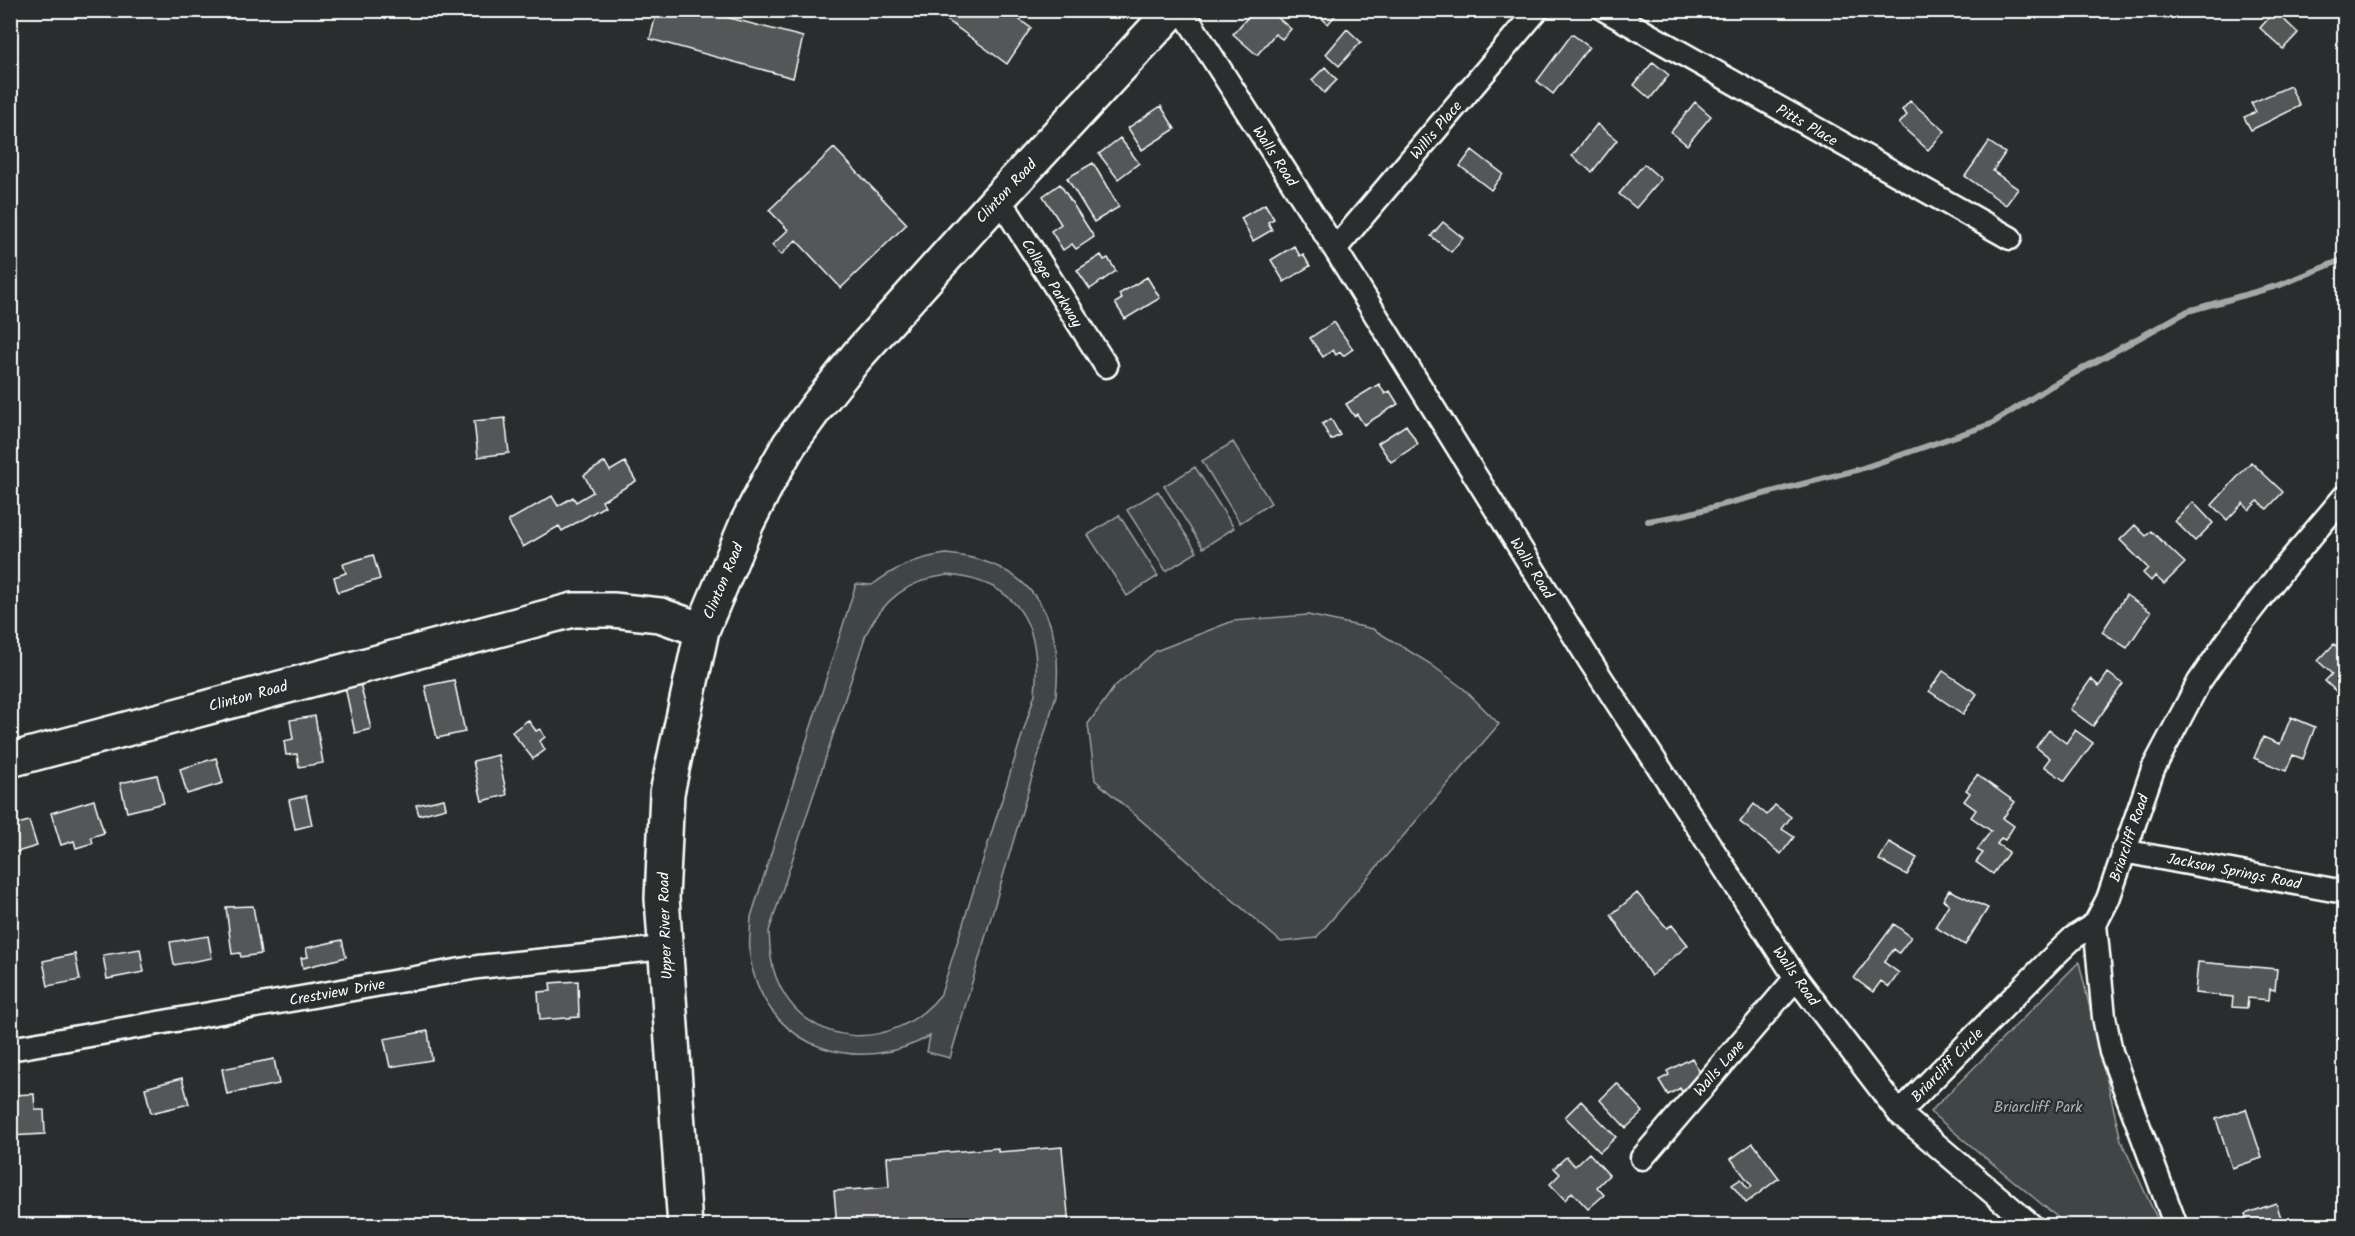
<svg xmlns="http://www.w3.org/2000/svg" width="2355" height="1236" font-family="Kalam,sans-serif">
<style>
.green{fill:#414445;stroke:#a0a2a2;stroke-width:1.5;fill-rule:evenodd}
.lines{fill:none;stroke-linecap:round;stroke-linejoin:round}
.stream{stroke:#a6a7a7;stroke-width:6}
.building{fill:#555758;stroke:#fff;stroke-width:1.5}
.street-casing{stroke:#fff;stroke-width:27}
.secondary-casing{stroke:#fff;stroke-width:38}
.street{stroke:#2a2d2e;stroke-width:22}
.secondary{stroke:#2a2d2e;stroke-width:33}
.labels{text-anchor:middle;stroke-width:4.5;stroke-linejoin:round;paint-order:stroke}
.street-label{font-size:15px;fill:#fff;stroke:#2a2d2e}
.park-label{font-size:15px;fill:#b3b4b5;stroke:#2a2d2e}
</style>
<rect width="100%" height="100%" fill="#2a2d2e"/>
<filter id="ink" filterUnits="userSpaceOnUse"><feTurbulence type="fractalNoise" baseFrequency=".0167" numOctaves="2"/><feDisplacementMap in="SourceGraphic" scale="12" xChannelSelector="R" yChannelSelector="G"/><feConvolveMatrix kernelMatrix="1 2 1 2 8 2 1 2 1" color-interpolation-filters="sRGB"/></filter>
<g filter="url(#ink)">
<!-- green -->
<path class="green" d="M1233,442L1271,503L1240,523L1202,461Z
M1195,467L1234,528L1203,548L1164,486Z
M1158,491L1197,552L1166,571L1127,510Z
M1119,515L1158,576L1127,596L1088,535Z
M946,554C1029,561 1065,614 1056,695L950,1058L927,1052L930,1036C860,1075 773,1051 752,968C748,951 750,934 751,917L856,584L872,585C896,567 916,558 946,554ZM947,575C1020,581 1042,627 1035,694L941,994C895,1053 804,1051 776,977C770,962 770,946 769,931L866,634C884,599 907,581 947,575Z
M1308,615L1373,629L1429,663L1464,689L1499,724L1316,938L1281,942L1095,780L1088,724L1115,686L1156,651L1233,621Z
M2079,962L2121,1140L2160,1225H2067L1930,1112Z"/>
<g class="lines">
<!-- stream -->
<path class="stream" d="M1648,521L1683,515L1860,469L1991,424L2051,386L2188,311L2280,285L2344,259"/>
</g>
<!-- building -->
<path class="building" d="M657,10H699L803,37L793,78L650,39Z
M933,10H1006L1031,28L1007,64Z
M1254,10H1269L1291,29L1282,39L1275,34L1257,55L1233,34Z
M1313,10H1340L1328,24Z
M2275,11L2298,33L2283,49L2260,28Z
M1347,29L1361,42L1339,66L1326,54Z
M1572,34L1589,47L1553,94L1537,81Z
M1653,62L1669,75L1650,99L1634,85Z
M1325,67L1337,80L1324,93L1312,80Z
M2290,86L2300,106L2251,130L2244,117L2256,112L2251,103Z
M1910,101L1945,131L1928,150L1899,124L1907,115L1902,110Z
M1695,102L1711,116L1687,145L1671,132Z
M1161,106L1175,129L1142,150L1128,128Z
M1597,124L1617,140L1592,172L1572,156Z
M1120,138L1139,163L1118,179L1099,154Z
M1989,142L2005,153L1993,171L2018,189L2006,205L1965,176Z
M834,148L907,224L841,288L796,240L781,255L772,245L788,230L769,210Z
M1472,150L1503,174L1491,190L1460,166Z
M1093,163L1119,207L1094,222L1067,178Z
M1644,164L1661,179L1636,208L1619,194Z
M1060,184L1094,237L1076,249L1072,244L1063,250L1051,231L1061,224L1043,196Z
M1265,204L1274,219L1268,222L1272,230L1253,241L1241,218Z
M1443,222L1463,238L1451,252L1431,236Z
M1294,246L1300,256L1303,254L1310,266L1284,282L1271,260Z
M1101,255L1104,260L1108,258L1116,271L1090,289L1077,270Z
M1147,277L1160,298L1125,319L1115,303L1122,299L1119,294Z
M1334,322L1353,349L1343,356L1340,352L1336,355L1333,350L1323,357L1310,338Z
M1379,384L1385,394L1390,391L1398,404L1364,425L1357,414L1354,416L1346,404Z
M505,418L509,453L478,457L474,421Z
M1331,419L1340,435L1331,440L1322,424Z
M1406,425L1418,444L1391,462L1378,443Z
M605,462L610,471L625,462L636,481L602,501L605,506L562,531L559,526L523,547L508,521L552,496L558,506L573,497L576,502L593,492L584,475Z
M2251,462L2283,492L2267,509L2258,501L2249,510L2243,503L2227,520L2212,505Z
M2193,502L2213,523L2195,541L2175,521Z
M2135,525L2146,536L2151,531L2185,563L2164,584L2155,576L2151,581L2143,573L2148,568L2120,540Z
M373,555L380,579L338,592L334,577L346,573L343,564Z
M2126,595L2151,612L2127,648L2102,632Z
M2334,644L2344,653L2343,698L2325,681L2332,674L2318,661Z
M1943,671L1977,694L1963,714L1929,691Z
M2108,673L2123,684L2093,726L2070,709L2091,679L2099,686Z
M454,680L465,732L437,738L425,686Z
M360,683L371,729L355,733L345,687Z
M315,716L323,763L299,767L297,754L286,755L284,741L293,739L290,720Z
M2291,717L2315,727L2303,759L2293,755L2286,771L2254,758L2263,737L2280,744Z
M528,720L536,731L540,729L545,737L540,741L545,750L533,759L512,732Z
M2049,730L2066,743L2075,730L2093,743L2065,781L2044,766L2050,758L2036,747Z
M498,755L507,795L482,801L473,761Z
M216,758L223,783L187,794L180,769Z
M157,775L164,803L127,812L120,783Z
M1977,775L2015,802L2003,818L2014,826L2005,840L2001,838L1997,844L2009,852L1993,874L1976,862L1983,853L1977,850L1991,831L1971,817L1976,810L1964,801L1970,793L1966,790Z
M306,796L312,825L295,829L289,800Z
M444,799L446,808L419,815L416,805Z
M94,800L104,833L91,837L93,843L76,848L74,841L61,845L51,813Z
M1754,804L1767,815L1775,805L1791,817L1782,829L1794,837L1781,854L1740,822Z
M29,821L37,846L10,854V826Z
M1889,842L1917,858L1907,875L1879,860Z
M1949,890L1988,908L1965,945L1935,927L1949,904L1943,900Z
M1637,893L1667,928L1672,925L1688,945L1651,976L1611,915Z
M253,906L261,954L241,957L240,953L232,954L226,907Z
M1894,924L1911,937L1899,953L1894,949L1884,962L1899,973L1889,987L1881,981L1873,992L1854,978Z
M208,936L212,958L174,965L170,942Z
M342,940L346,957L303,968L301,958L308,957L306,948Z
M140,949L144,972L107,979L103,955Z
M75,954L80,980L48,986L43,961Z
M2198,962L2277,969L2275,990L2270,989L2269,1000L2248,998L2247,1008L2232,1007L2233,997L2195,993Z
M578,981L579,1017L540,1020L538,992L551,991L550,983Z
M428,1031L432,1060L390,1067L384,1039Z
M1692,1058L1704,1080L1682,1092L1680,1088L1668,1095L1659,1080L1669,1075L1667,1071Z
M274,1059L279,1084L227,1094L222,1069Z
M182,1078L189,1104L151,1113L145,1088Z
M1617,1083L1643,1112L1626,1128L1600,1100Z
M34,1094L35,1110H44L45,1134L10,1136V1095Z
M1581,1101L1616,1137L1600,1152L1565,1117Z
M2246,1109L2262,1158L2232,1168L2216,1119Z
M1753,1143L1779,1178L1746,1203L1732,1185L1741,1179L1748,1189L1752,1186L1731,1159Z
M1062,1147L1069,1226H837L834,1191L889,1187L887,1157L998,1148V1152Z
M1589,1153L1609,1175L1597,1187L1604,1195L1588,1209L1572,1192L1565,1200L1550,1184L1560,1174L1554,1168L1566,1157L1575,1166Z
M2276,1203L2284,1226H2249L2245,1214Z"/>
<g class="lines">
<defs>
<path id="street" d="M1182,10L1335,249L1590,661L1796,978L1899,1113L2032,1226
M1605,10L2010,238
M996,201L1009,214L1106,366
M1335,249L1537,10
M2123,851L2344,892
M10,1049L478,967L664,948
M1899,1113L2052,958L2073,938L2095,924
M1642,1158L1796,978
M2176,1226L2111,1052L2104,1017L2095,924L2108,899L2153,769L2199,682L2228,640L2284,568L2344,497"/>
<path id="secondary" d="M10,760L573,610H613L660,615L702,630
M685,1226L662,898L667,793L702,630L747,523L769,480L789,445L818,405L857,356L996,201L1173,10"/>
</defs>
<!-- street casing -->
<use href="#street" class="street-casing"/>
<!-- secondary casing -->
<use href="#secondary" class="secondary-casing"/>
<!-- street -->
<use href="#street" class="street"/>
<!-- secondary -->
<use href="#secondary" class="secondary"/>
</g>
</g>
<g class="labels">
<!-- street labels -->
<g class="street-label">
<text transform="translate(1807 125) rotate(30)" y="5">Pitts Place</text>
<text transform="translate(1436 130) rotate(-50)" y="5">Willis Place</text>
<text transform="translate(1275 156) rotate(57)" y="5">Walls Road</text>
<text transform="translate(1006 191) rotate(-47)" y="5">Clinton Road</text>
<text transform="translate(1052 283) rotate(58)" y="5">College Parkway</text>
<text transform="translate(1532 568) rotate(58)" y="5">Walls Road</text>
<text transform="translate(723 581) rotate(-67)" y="5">Clinton Road</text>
<text transform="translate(248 696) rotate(-15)" y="5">Clinton Road</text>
<text transform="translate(2129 838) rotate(-71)" y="5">Briarcliff Road</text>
<text transform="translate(2234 871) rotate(11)" y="5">Jackson Springs Road</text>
<text transform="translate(665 926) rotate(-92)" y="5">Upper River Road</text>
<text transform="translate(1796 976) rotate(55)" y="5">Walls Road</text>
<text transform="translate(337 992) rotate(-10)" y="5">Crestview Drive</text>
<text transform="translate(1947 1065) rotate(-46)" y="5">Briarcliff Circle</text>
<text transform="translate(1719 1068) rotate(-49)" y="5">Walls Lane</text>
</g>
<!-- park labels -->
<g class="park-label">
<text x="2038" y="1112">Briarcliff Park</text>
</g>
</g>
<!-- margin -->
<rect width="2355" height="1236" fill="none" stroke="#2a2d2e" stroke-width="36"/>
<rect x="18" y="18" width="2319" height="1200" fill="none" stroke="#fff" stroke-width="2" filter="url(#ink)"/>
</svg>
